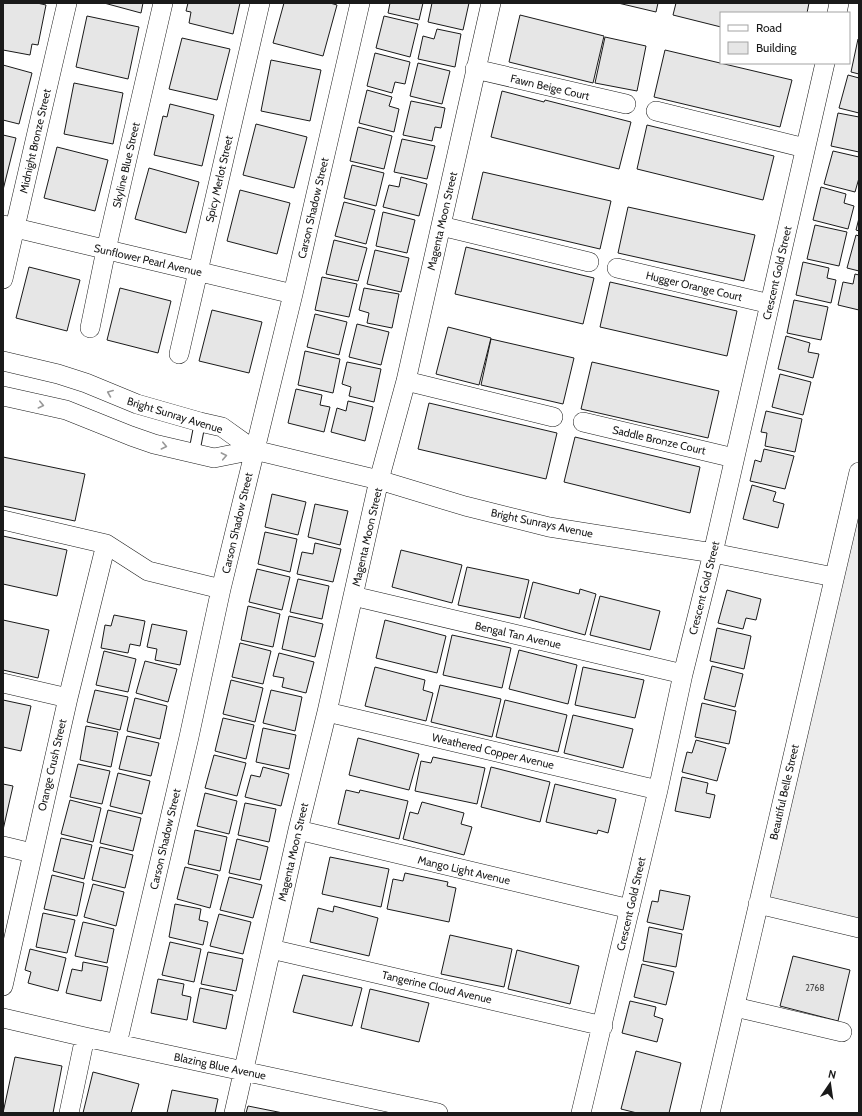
<svg xmlns="http://www.w3.org/2000/svg" width="862" height="1116" font-family="Cabin,sans-serif">
<style>
.built{fill:#ededed;stroke:#6a6a6a}
.building{fill:#e6e6e6;stroke:#1a1a1a}
.lines{fill:none;stroke-linecap:round;stroke-linejoin:round}
.lane-casing{stroke:#1a1a1a;stroke-width:12}
.street-casing{stroke:#1a1a1a;stroke-width:20}
.lane{stroke:#fff;stroke-width:10}
.street{stroke:#fff;stroke-width:19}
.oneway{stroke:#989898}
.labels{text-anchor:middle;stroke-width:3;stroke-linejoin:round;paint-order:stroke}
.number-label{font-size:9px;fill:#4d4d4d}
.street-label{font-size:11px;fill:#1a1a1a;stroke:#fff}
</style>
<rect width="100%" height="100%" fill="#fff"/>
<!-- built -->
<path class="built" d="M859,507V919L767,898Z"/>
<!-- building -->
<path class="building" d="M3,3H37L46,5L38,45L32,44L30,55L3,50Z
M104,3H143L141,13Z
M188,3H240L233,34L189,23L191,12L186,11Z
M284,3H330L337,5L323,56L273,43Z
M390,3H423L419,20L388,13Z
M432,3H469L463,30L428,22Z
M618,3H658L656,12Z
M676,3H809L807,13H721V27L673,15Z
M520,15L604,36L593,83L509,62Z
M87,16L139,27L128,79L76,67Z
M384,16L418,24L410,57L376,48Z
M437,29L461,34L455,67L418,59L423,36L434,39Z
M605,37L646,46L637,91L595,83Z
M182,38L230,49L217,100L169,89Z
M858,39H859V74L851,72Z
M665,50L792,80L780,127L654,97Z
M375,53L410,62L405,84L395,82L392,93L367,86Z
M271,60L321,70L310,121L261,111Z
M418,63L450,71L442,104L410,96Z
M3,65L32,73L19,124L3,120Z
M848,75L859,78V113L839,108Z
M74,83L123,93L113,144L64,134Z
M367,90L392,97L389,106L399,109L394,132L359,123Z
M502,91L544,102L545,100L631,122L619,169L491,137Z
M411,101L445,108L441,128L435,127L432,141L403,135Z
M170,104L214,115L202,166L154,155L163,116L167,117Z
M838,113L859,117V152L831,146Z
M256,124L307,137L294,188L243,175Z
M647,125L774,156L763,200L637,169Z
M358,127L392,136L384,169L350,161Z
M3,135L16,138L3,190Z
M402,139L435,146L427,179L394,172Z
M57,147L108,160L95,211L44,198Z
M833,151L859,157V178L855,192L824,184Z
M352,165L384,173L376,206L344,198Z
M149,168L199,182L186,233L135,219Z
M483,172L611,201L600,249L472,219Z
M401,177L427,184L419,216L383,207L389,185L399,187Z
M821,187L846,194L844,203L854,206L848,229L813,220Z
M240,190L290,203L277,254L227,241Z
M344,202L375,210L366,244L335,236Z
M628,207L755,235L744,281L618,253Z
M383,212L415,220L407,253L376,246Z
M859,218V231L856,230Z
M815,225L847,232L839,266L807,259Z
M856,235L859,236V271L847,268Z
M334,240L367,248L358,281L326,274Z
M466,247L594,278L583,324L455,294Z
M375,250L409,258L401,292L367,284Z
M803,262L829,268L827,278L836,280L831,303L796,295Z
M29,267L80,280L67,331L16,318Z
M855,274L859,275V310L838,305L843,282L853,284Z
M322,277L357,284L349,317L315,310Z
M610,282L737,311L727,356L600,327Z
M120,288L171,301L158,353L107,340Z
M364,288L399,294L392,328L367,323L369,313L359,310Z
M794,300L828,307L821,340L787,333Z
M212,310L262,322L249,373L199,361Z
M315,314L347,322L339,355L307,347Z
M357,324L389,332L381,365L349,357Z
M448,327L491,338L479,385L436,374Z
M786,336L810,343L808,352L819,354L813,378L778,369Z
M491,339L574,358L563,404L481,385Z
M305,351L340,359L333,393L298,385Z
M347,362L381,369L374,402L349,396L351,387L342,384Z
M592,362L719,391L708,438L581,409Z
M780,374L811,382L803,415L772,407Z
M296,389L322,395L320,405L330,407L324,432L288,423Z
M348,401L373,407L365,441L331,432L337,408L346,411Z
M429,403L557,433L546,479L418,449Z
M766,411L802,419L795,452L765,446L767,433L761,432Z
M575,437L700,467L690,513L564,482Z
M764,449L794,456L785,489L750,481L755,460L761,462Z
M3,457L85,474L75,521L3,506Z
M752,485L776,492L773,501L784,504L778,528L743,519Z
M272,494L306,502L298,535L265,527Z
M315,504L348,511L340,545L308,537Z
M265,532L297,539L290,572L258,564Z
M3,536L67,550L57,596L3,584Z
M315,543L341,549L333,582L297,574L302,552L313,554Z
M401,550L462,565L452,603L392,587Z
M467,567L529,580L520,618L458,605Z
M257,569L290,577L282,610L249,602Z
M298,579L329,586L322,619L290,612Z
M533,582L579,594L580,589L596,594L585,635L524,618Z
M727,590L761,599L756,620L746,618L743,629L718,623Z
M600,596L660,611L650,650L590,635Z
M248,606L280,614L273,647L241,640Z
M114,615L145,621L140,646L130,644L128,653L101,648L105,625L111,626Z
M289,616L323,624L315,657L282,649Z
M3,620L49,630L38,678L3,670Z
M385,620L446,636L437,673L376,658Z
M152,624L187,631L180,665L155,660L157,649L147,647Z
M717,628L751,636L744,669L710,661Z
M452,635L511,648L502,688L443,675Z
M240,643L271,651L263,684L232,677Z
M519,650L577,665L568,704L509,689Z
M104,651L136,659L128,692L96,685Z
M279,653L314,662L306,693L282,687L284,678L273,676Z
M145,661L177,669L168,702L136,693Z
M712,666L743,674L735,707L704,699Z
M375,667L425,680L423,690L433,693L426,721L365,706Z
M583,667L644,680L635,718L575,705Z
M231,680L263,688L255,722L223,714Z
M440,685L501,699L492,737L431,722Z
M95,690L128,697L120,730L87,722Z
M271,690L302,697L295,731L263,723Z
M135,698L167,706L160,739L127,731Z
M3,700L31,706L21,751L3,747Z
M505,700L567,715L558,752L496,737Z
M702,703L736,711L729,744L695,737Z
M573,715L633,729L623,768L564,753Z
M223,718L254,725L246,759L215,751Z
M86,726L118,732L111,767L80,760Z
M263,728L296,735L289,769L256,762Z
M127,736L159,743L151,776L119,769Z
M358,738L419,754L409,790L349,775Z
M696,740L726,748L717,781L682,772L687,752L692,753Z
M214,755L246,763L237,796L205,788Z
M433,757L485,768L477,804L415,791L421,761L431,763Z
M78,764L110,771L102,804L70,797Z
M263,767L289,774L281,806L245,797L251,775L260,777Z
M491,767L550,782L540,822L481,807Z
M118,773L150,781L142,814L110,806Z
M682,777L708,783L706,793L715,795L710,818L675,811Z
M3,784L13,786L3,830Z
M555,784L616,799L608,833L598,830L597,834L546,822Z
M346,790L359,793L360,790L408,801L399,839L338,824Z
M205,793L237,801L229,834L197,826Z
M70,800L101,808L93,842L61,834Z
M422,802L464,813L461,824L472,827L464,855L403,839L410,812L418,814Z
M245,803L276,809L269,842L238,835Z
M108,810L141,818L133,851L100,843Z
M195,830L227,837L220,871L188,864Z
M61,838L92,845L84,879L53,871Z
M237,839L268,847L260,880L229,873Z
M100,847L133,855L125,888L92,880Z
M330,857L389,869L381,907L322,894Z
M185,867L218,875L210,908L177,899Z
M405,873L448,882L447,886L456,888L449,922L387,909L393,879L403,881Z
M52,875L84,883L77,916L44,909Z
M229,877L262,885L253,918L220,910Z
M93,884L124,892L116,926L84,917Z
M660,890L690,896L683,930L647,922L652,901L658,902Z
M175,904L201,909L199,920L208,922L203,945L169,937Z
M334,906L378,918L369,956L310,942L318,908L333,912Z
M43,913L75,920L67,953L36,947Z
M219,914L251,922L243,954L210,946Z
M83,922L114,929L107,963L75,956Z
M649,927L682,934L676,967L643,961Z
M450,935L512,949L504,987L441,974Z
M170,942L201,949L194,982L162,975Z
M30,949L66,958L58,991L28,983L31,972L25,970Z
M517,950L579,966L570,1004L508,989Z
M208,952L243,959L236,991L201,984Z
M793,956L850,970L838,1021L780,1006Z
M83,962L108,967L101,1001L66,993L72,969L82,971Z
M642,964L674,972L666,1005L634,997Z
M303,975L362,988L352,1026L293,1012Z
M158,979L184,984L182,995L191,997L187,1020L151,1013Z
M200,988L233,995L226,1029L193,1022Z
M370,989L429,1003L419,1042L361,1028Z
M630,1001L656,1007L654,1016L663,1019L657,1042L622,1033Z
M636,1051L681,1063L669,1113H637L621,1109Z
M15,1057L62,1066L53,1113H3Z
M93,1072L139,1084L131,1113H83Z
M172,1090L218,1099L215,1113H167Z
M248,1106L283,1113H246Z"/>
<g class="lines">
<defs>
<path id="lane" d="M194,453L200,422"/>
<path id="street" d="M837,13L839,3
M475,69L626,104
M656,111L805,148
M3,225L293,294
M441,226L589,262
M617,268L770,304
M3,279L67,3
M90,328L106,250L163,3
M179,354L260,3
M3,361L58,374L86,383L137,404L200,422L222,427L254,450L379,480L465,506L549,527L713,553L834,577
M406,381L553,417
M3,396L66,410L131,436L154,444L214,458L254,450
M583,422L734,458
M3,520L106,544L148,571L221,589
M353,596L683,674
M3,683L68,698
M327,712L658,790
M298,830L630,909
M3,846L32,853
M758,904L859,928
M271,949L603,1026
M3,986L68,698L106,544
M735,1007L842,1032
M3,1018L85,1037L438,1113
M117,1044L189,737L221,589L293,294L360,3
M69,1113L85,1037
M234,1113L298,830L327,712L379,480L406,381L491,3
M581,1113L658,790L683,674L713,553L825,63
M710,1113L859,472"/>
</defs>
<!-- lane casing -->
<use href="#lane" class="lane-casing"/>
<!-- street casing -->
<use href="#street" class="street-casing"/>
<!-- lane -->
<use href="#lane" class="lane"/>
<!-- street -->
<use href="#street" class="street"/>
</g>
<!-- one-way arrows -->
<defs><path id="oneway-chevron" d="M-2-3.5L2.5 0L-2 3.5" fill="none" stroke-width="1.6" stroke-linecap="round" stroke-linejoin="round"/></defs>
<g class="oneway">
<use href="#oneway-chevron" transform="translate(110 393) rotate(-158)"/>
<use href="#oneway-chevron" transform="translate(41 405) rotate(13)"/>
<use href="#oneway-chevron" transform="translate(164 446) rotate(13)"/>
<use href="#oneway-chevron" transform="translate(224 456) rotate(-11)"/>
</g>
<g class="labels">
<!-- number labels -->
<g class="number-label">
<text x="815" y="991">2768</text>
</g>
<!-- street labels -->
<g class="street-label">
<text transform="translate(550 87) rotate(13)" y="4">Fawn Beige Court</text>
<text transform="translate(35 141) rotate(-77)" y="4">Midnight Bronze Street</text>
<text transform="translate(126 165) rotate(-77)" y="4">Skyline Blue Street</text>
<text transform="translate(219 179) rotate(-77)" y="4">Spicy Merlot Street</text>
<text transform="translate(313 208) rotate(-77)" y="4">Carson Shadow Street</text>
<text transform="translate(442 221) rotate(-77)" y="4">Magenta Moon Street</text>
<text transform="translate(148 260) rotate(13)" y="4">Sunflower Pearl Avenue</text>
<text transform="translate(777 273) rotate(-77)" y="4">Crescent Gold Street</text>
<text transform="translate(694 286) rotate(13)" y="4">Hugger Orange Court</text>
<text transform="translate(175 415) rotate(17)" y="4">Bright Sunray Avenue</text>
<text transform="translate(659 440) rotate(13)" y="4">Saddle Bronze Court</text>
<text transform="translate(237 523) rotate(-77)" y="4">Carson Shadow Street</text>
<text transform="translate(542 523) rotate(12)" y="4">Bright Sunrays Avenue</text>
<text transform="translate(367 537) rotate(-77)" y="4">Magenta Moon Street</text>
<text transform="translate(704 588) rotate(-76)" y="4">Crescent Gold Street</text>
<text transform="translate(518 635) rotate(13)" y="4">Bengal Tan Avenue</text>
<text transform="translate(493 751) rotate(13)" y="4">Weathered Copper Avenue</text>
<text transform="translate(52 765) rotate(-77)" y="4">Orange Crush Street</text>
<text transform="translate(784 792) rotate(-77)" y="4">Beautiful Belle Street</text>
<text transform="translate(165 839) rotate(-77)" y="4">Carson Shadow Street</text>
<text transform="translate(293 852) rotate(-77)" y="4">Magenta Moon Street</text>
<text transform="translate(464 870) rotate(13)" y="4">Mango Light Avenue</text>
<text transform="translate(631 904) rotate(-77)" y="4">Crescent Gold Street</text>
<text transform="translate(437 987) rotate(13)" y="4">Tangerine Cloud Avenue</text>
<text transform="translate(220 1066) rotate(12)" y="4">Blazing Blue Avenue</text>
</g>
</g>
<!-- border -->
<rect width="862" height="1116" fill="none" stroke="#1a1a1a" stroke-width="8"/>
<!-- legend -->
<rect x="720" y="12" width="130" height="52" fill="#ffffff" stroke="#a3a3a3"/>
<rect x="728" y="25" width="20" height="6" fill="#ffffff" stroke="#a3a3a3"/>
<text x="756" y="32" font-size="12" fill="#1a1a1a">Road</text>
<rect x="728" y="42" width="20" height="12" fill="#e6e6e6" stroke="#a3a3a3"/>
<text x="756" y="52" font-size="12" fill="#1a1a1a">Building</text>
<!-- north arrow -->
<g transform="translate(830 1084) rotate(13)" stroke="#ffffff" stroke-width="3" paint-order="stroke">
<path d="M0-3L7 15L0 10L-7 15Z" fill="#1a1a1a"/>
<text y="-6" font-size="11" font-weight="bold" text-anchor="middle" fill="#1a1a1a">N</text>
</g>
</svg>
